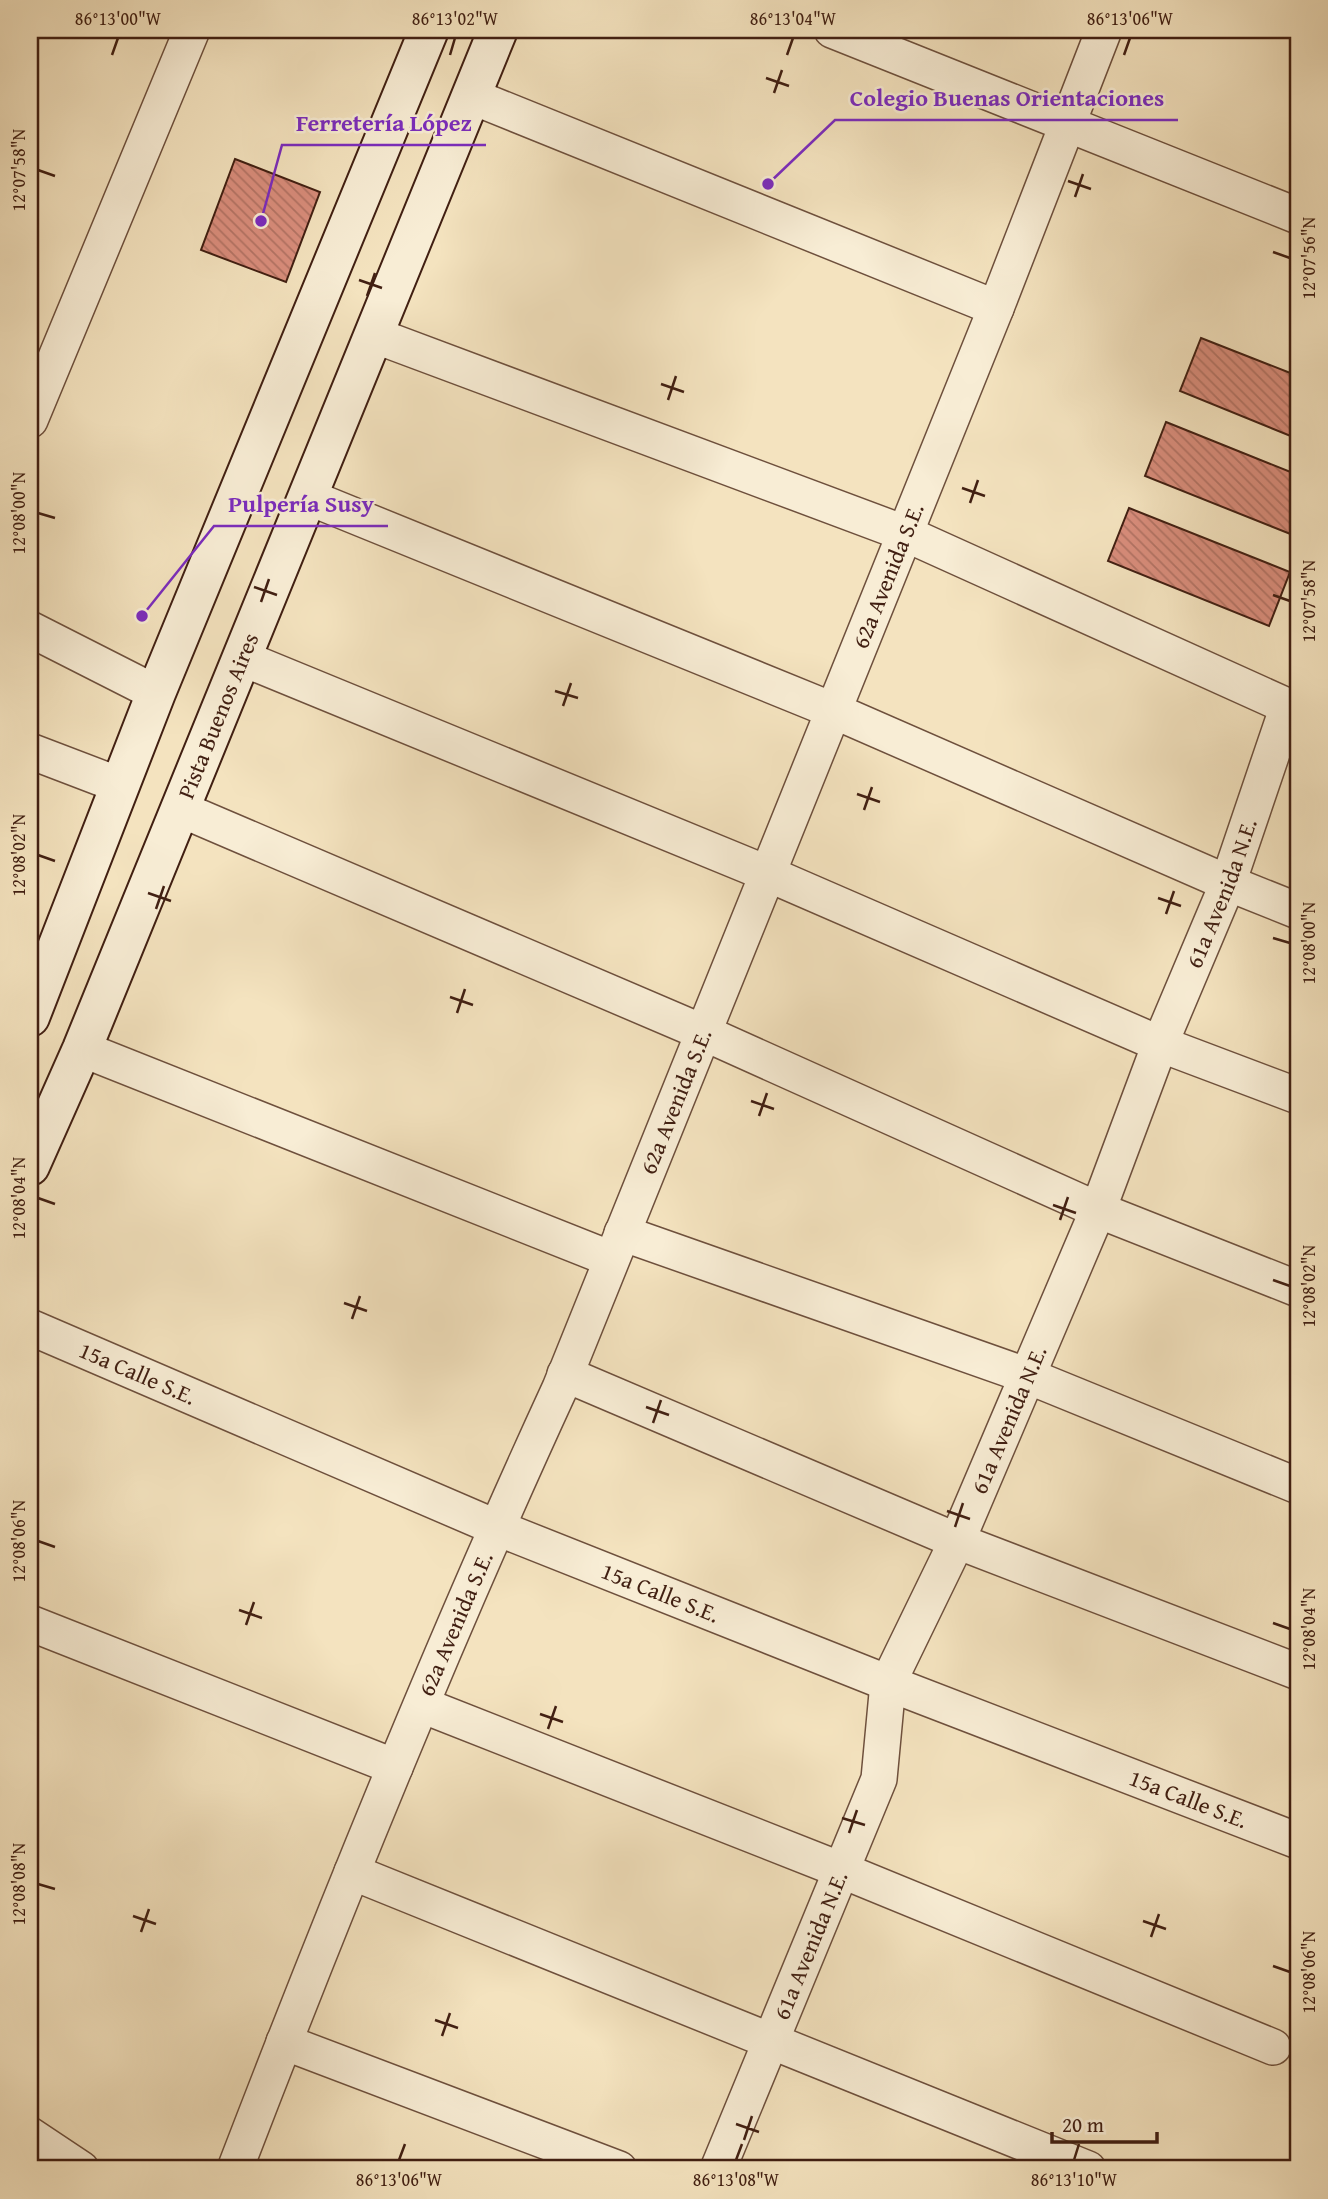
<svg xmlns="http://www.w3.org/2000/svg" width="1328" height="2199" font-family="'Gentium Book Plus',serif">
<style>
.building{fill:url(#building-back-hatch);stroke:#411f12;stroke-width:2}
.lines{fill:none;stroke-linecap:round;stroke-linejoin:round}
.street-casing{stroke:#6e503d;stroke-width:38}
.secondary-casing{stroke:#411f12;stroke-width:42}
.street{stroke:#f8edd5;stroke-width:35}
.secondary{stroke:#f8edd5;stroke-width:38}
.ticks{fill:none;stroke:#411f12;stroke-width:2.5}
.labels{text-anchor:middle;stroke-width:5;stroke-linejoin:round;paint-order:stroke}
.street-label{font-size:23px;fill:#411f12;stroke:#f8edd5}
.leader{fill:none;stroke:#7b2cbf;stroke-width:2.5}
.callout-dot{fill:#7b2cbf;stroke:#f8edd5;stroke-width:2.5}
.callout-label{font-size:24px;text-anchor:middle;font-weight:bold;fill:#7b2cbf;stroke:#f8edd5;stroke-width:5;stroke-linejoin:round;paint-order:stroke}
.neatline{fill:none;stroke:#411f12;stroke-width:2.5}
.ticks-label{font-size:18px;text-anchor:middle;fill:#411f12}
</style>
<defs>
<pattern id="building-back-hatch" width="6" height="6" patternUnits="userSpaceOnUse" patternTransform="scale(1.75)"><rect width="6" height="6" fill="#d98d7c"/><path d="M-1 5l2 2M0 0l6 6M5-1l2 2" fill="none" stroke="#b27364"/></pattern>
</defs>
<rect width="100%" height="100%" fill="#f4e3bf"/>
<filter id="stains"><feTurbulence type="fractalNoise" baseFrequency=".00286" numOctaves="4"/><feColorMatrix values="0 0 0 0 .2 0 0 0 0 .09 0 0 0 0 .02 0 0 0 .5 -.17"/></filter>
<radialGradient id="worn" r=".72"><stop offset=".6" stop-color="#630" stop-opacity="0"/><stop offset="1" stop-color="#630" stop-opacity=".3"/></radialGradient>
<!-- building -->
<path class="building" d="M235,159L320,192L286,282L201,250Z
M1201,338L1298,376V439L1180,391Z
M1166,422L1298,475V537L1145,476Z
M1129,508L1290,572L1269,626L1108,561Z"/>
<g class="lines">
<defs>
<g id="street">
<path d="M832,30L1298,216"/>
<path d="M471,96L996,308"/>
<path d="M374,335L904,533L1298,711"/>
<path d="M30,420L192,30"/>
<path d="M308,497L832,710L1228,883L1298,911"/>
<path d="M30,629L156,693"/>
<path d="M242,658L766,873L1160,1044L1298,1096"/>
<path d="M30,751L119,785"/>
<path d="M180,809L702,1032L1098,1210L1298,1289"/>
<path d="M82,1049L611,1259"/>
<path d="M622,1233L1028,1376L1298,1486"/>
<path id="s1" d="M30,1327L495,1527L888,1683L1298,1841"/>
<path d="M565,1374L957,1541L1298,1672"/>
<path d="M30,1623L395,1767"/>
<path d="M422,1705L841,1870L1273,2047"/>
<path d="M352,1872L1088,2169"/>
<path d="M284,2042L619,2169"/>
<path d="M30,2135L81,2169"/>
<path id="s2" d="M235,2169C336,1906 442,1644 560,1388L996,308L1104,30"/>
<path id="s3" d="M718,2169L879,1779L888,1683L957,1541L1098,1210L1160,1044L1228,883L1288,706"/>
</g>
<g id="secondary">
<path d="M30,1017L156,693L429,30"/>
<path id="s4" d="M30,1166L82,1049L498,30"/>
</g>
</defs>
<!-- street casing -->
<use href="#street" class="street-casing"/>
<!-- secondary casing -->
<use href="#secondary" class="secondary-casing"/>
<!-- street -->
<use href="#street" class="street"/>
<!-- secondary -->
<use href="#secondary" class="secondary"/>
</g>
<!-- ticks -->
<path class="ticks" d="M112,55L118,38M450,55L455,38M787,55L793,38M1124,55L1130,38M766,78L789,86M774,93L782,70M38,170L55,176M1068,181L1091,189M1075,197L1083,174M1273,252L1290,258M359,280L382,288M367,296L375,273M661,384L684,392M668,400L676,376M962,488L985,496M970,503L978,480M38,513L55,518M254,587L277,595M1273,595L1290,601M261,602L269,579M555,691L578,698M563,706L571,683M857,794L880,802M864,810L872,787M38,855L55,861M148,893L171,901M1158,898L1181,906M156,909L164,886M1166,914L1174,891M1273,938L1290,943M450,997L473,1005M457,1013L465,989M751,1101L774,1109M759,1116L767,1093M38,1198L55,1204M1053,1205L1076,1213M1060,1220L1068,1197M1273,1280L1290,1286M344,1303L367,1311M352,1319L360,1296M646,1407L669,1415M653,1423L661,1400M947,1511L970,1519M955,1527L963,1503M38,1541L55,1547M239,1610L262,1618M1273,1623L1290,1629M246,1625L254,1602M540,1714L563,1722M548,1729L556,1706M842,1818L865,1825M849,1833L857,1810M38,1884L55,1889M133,1916L156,1924M1143,1921L1166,1929M141,1932L149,1909M1151,1937L1159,1914M1273,1966L1290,1972M435,2020L458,2028M442,2036L450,2013M736,2124L759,2132M744,2140L752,2116M399,2160L405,2144M736,2160L742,2144M1074,2160L1079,2144"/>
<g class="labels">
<!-- street labels -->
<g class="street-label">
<text dy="8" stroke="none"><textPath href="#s2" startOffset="1722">62a Avenida S.E.</textPath></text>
<text dy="8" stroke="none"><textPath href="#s4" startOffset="488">Pista Buenos Aires</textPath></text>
<text dy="8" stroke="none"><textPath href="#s3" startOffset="1376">61a Avenida N.E.</textPath></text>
<text dy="8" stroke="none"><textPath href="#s2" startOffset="1155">62a Avenida S.E.</textPath></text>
<text dy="8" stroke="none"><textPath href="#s1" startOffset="117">15a Calle S.E.</textPath></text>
<text dy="8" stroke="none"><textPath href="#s3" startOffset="808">61a Avenida N.E.</textPath></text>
<text dy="8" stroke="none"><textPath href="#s1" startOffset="684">15a Calle S.E.</textPath></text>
<text dy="8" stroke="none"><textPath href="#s2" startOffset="588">62a Avenida S.E.</textPath></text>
<text dy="8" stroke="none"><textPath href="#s1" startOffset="1251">15a Calle S.E.</textPath></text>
<text dy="8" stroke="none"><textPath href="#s3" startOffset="242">61a Avenida N.E.</textPath></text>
</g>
</g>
<!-- callouts -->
<path class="leader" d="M768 184L835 120H1178M261 221L282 145H486M142 616L214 526H388"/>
<g class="callout-dot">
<circle cx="768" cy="184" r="7"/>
<circle cx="261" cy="221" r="7"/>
<circle cx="142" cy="616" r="7"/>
</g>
<g class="callout-label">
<text x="1007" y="106">Colegio Buenas Orientaciones</text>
<text x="384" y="131">Ferretería López</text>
<text x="301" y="512">Pulpería Susy</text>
</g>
<!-- margin -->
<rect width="1328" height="2199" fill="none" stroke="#f4e3bf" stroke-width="77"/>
<!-- scale -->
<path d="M1052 2132v10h105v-10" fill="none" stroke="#411f12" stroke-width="3.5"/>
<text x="1062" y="2132" font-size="21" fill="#411f12" stroke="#f8edd5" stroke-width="5" paint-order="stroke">20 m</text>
<rect x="38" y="38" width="1252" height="2122" class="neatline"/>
<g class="ticks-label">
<text x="118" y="25">86°13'00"W</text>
<text x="455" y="25">86°13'02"W</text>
<text x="793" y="25">86°13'04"W</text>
<text x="1130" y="25">86°13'06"W</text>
<text transform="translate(19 170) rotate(-90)" y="6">12°07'58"N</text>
<text transform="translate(1309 258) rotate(-90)" y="6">12°07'56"N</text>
<text transform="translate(19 513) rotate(-90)" y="6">12°08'00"N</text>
<text transform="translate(1309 601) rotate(-90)" y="6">12°07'58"N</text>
<text transform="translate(19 855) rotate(-90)" y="6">12°08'02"N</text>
<text transform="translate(1309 943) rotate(-90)" y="6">12°08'00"N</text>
<text transform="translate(19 1198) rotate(-90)" y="6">12°08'04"N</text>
<text transform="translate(1309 1286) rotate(-90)" y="6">12°08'02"N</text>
<text transform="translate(19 1541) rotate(-90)" y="6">12°08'06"N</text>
<text transform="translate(1309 1629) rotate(-90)" y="6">12°08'04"N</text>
<text transform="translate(19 1884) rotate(-90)" y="6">12°08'08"N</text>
<text transform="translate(1309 1972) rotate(-90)" y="6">12°08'06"N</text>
<text x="399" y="2186">86°13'06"W</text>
<text x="736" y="2186">86°13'08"W</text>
<text x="1074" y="2186">86°13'10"W</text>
</g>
<rect width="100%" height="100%" filter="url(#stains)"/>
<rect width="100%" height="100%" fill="url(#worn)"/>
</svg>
